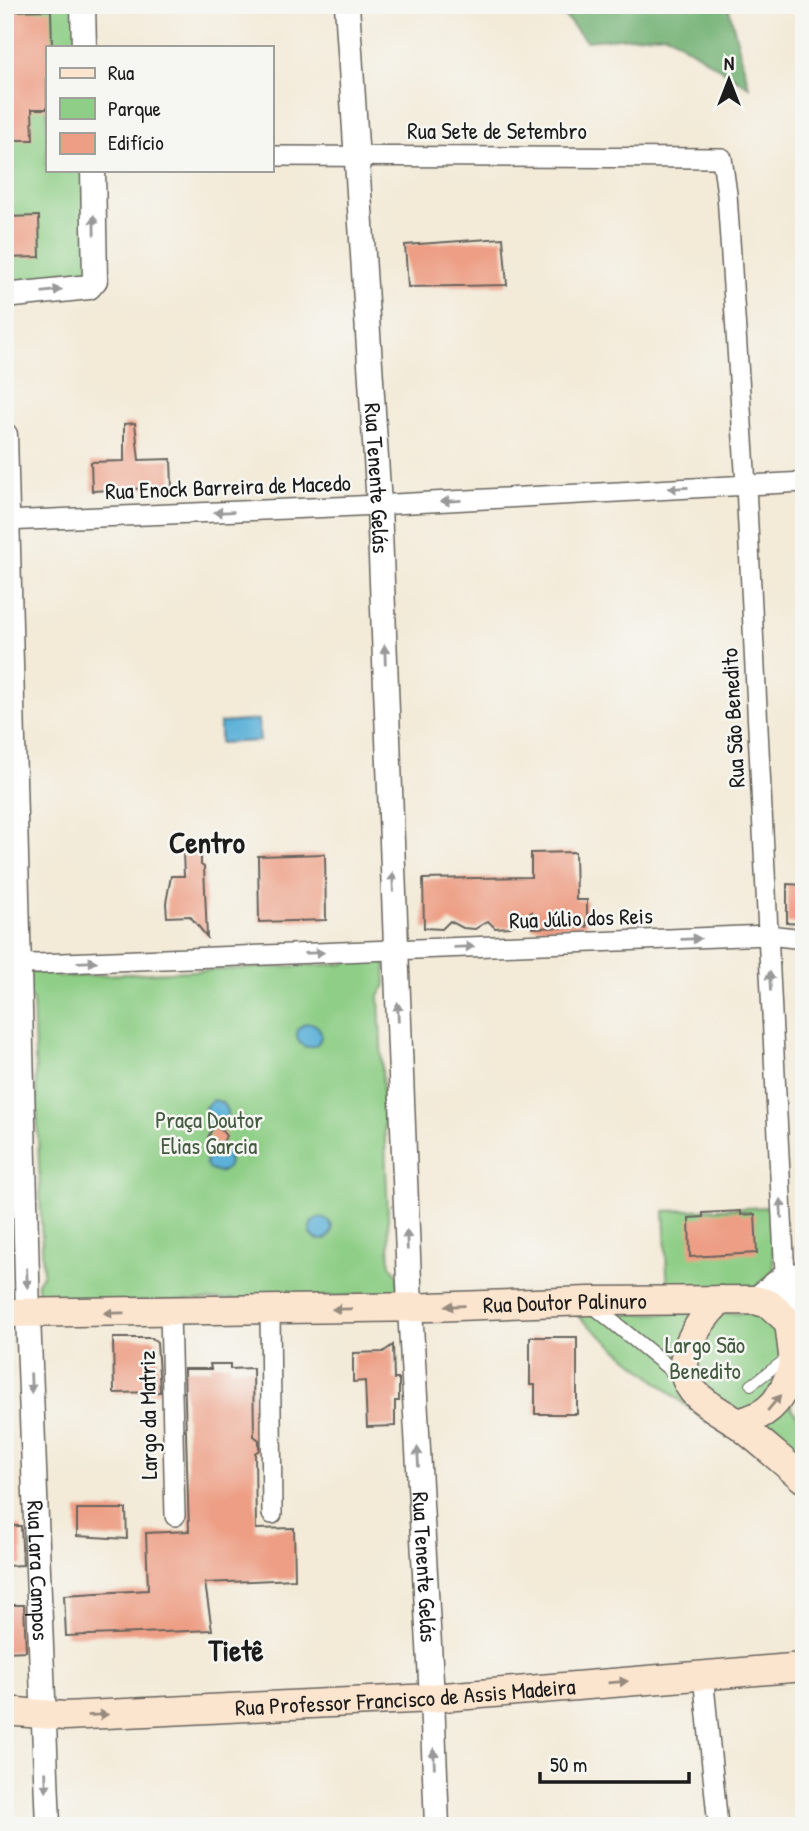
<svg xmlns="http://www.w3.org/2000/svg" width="809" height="1831" font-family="'Patrick Hand',sans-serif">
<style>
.green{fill:#8ece86;stroke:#557551;stroke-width:2}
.forest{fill:#72b173;stroke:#476648;stroke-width:2}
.water{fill:#5cb1d8;stroke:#3c667a;stroke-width:2}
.building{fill:#ed9e84}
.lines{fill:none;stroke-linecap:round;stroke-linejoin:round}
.service-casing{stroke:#67645d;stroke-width:12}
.pedestrian-casing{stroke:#67645d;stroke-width:17}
.minor-casing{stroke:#67645d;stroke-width:22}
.tertiary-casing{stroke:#67645d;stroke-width:27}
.secondary-casing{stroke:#67645d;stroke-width:31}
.service{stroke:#fff;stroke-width:10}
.pedestrian{stroke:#fff;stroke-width:14}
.minor{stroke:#fff;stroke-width:19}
.tertiary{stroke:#fff;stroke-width:24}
.secondary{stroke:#fce5cf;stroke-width:28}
.oneway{fill:#999}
.oneway2{fill:#978b7e}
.labels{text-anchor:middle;stroke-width:5;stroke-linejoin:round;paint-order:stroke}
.street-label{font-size:23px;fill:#1c1c1c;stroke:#f6f6f2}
.park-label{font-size:23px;fill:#445a41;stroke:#f6f6f2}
.district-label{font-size:30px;font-weight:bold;fill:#1c1c1c;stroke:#f6f6f2}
</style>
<rect width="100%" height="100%" fill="#f6f6f2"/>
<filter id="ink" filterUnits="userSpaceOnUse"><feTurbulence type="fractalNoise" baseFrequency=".0143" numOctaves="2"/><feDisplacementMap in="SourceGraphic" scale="14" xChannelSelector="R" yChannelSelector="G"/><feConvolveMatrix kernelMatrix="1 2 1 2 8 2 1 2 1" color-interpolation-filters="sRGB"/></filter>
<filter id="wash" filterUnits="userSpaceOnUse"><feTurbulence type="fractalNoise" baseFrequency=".00686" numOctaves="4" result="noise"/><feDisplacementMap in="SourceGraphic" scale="28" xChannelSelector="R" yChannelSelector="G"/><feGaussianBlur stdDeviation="1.57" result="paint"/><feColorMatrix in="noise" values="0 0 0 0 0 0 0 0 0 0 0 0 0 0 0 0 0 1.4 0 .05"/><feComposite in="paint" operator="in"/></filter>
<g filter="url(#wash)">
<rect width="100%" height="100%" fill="#f3ead7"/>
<!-- green -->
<path class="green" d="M5,5H81L83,47H47V170H88L92,281L5,288Z
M354,956L385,959L386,985L379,996L390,1265L398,1275V1295L41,1304L37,1282L43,1274L33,1001L26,992L30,972L51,971L60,977L344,964Z
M771,1207L774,1271L752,1291L668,1295L664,1211Z
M755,1313L778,1326L792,1388L791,1407L804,1425V1464L724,1400L706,1422L575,1314Z"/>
<!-- forest -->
<path class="forest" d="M555,5H728L749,87L666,34L586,41Z"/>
<!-- water -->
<path class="water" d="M258,720L260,741L220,743V723Z
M297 1035a12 12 0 1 1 24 0a12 12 0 1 1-24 0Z
M213,1100L222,1102L227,1111V1125L205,1126V1107Z
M228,1147C229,1159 232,1170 218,1173L210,1170L206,1165V1148Z
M310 1229a11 11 0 1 1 22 0a11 11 0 1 1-22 0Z"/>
<g id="blocks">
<!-- building -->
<path class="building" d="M51,10L52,47H47V109H32L33,140H5V61H10V11Z
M39,216L40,257L5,258V217Z
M503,238L507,285L408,287L405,245Z
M135,423L139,460L171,459L172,487L92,491L91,462L124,461V424Z
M201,852V865L204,867L207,937L190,916L167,917L166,903L171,876H184L183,853Z
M575,852L576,900H587V927L532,928V912L510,927L495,928L488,921L475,929L463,928L450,921L442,929L424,928L423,879L531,877V853Z
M325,854L326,920L259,922L258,856Z
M787,884L804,885V924L787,923Z
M214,1126L222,1131L226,1136L223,1142L217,1146L208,1137Z
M741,1211V1215L755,1214L757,1253L690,1257L689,1218L703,1217V1213Z
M530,1337H577V1414H535V1385H530Z
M113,1338H152L157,1342L160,1392L114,1393Z
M393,1345L394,1379H399V1401H395V1426L367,1427L365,1381L353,1382V1353L383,1352Z
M210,1364H230V1369L253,1368L254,1436L259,1440V1450L255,1453L256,1529L294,1528L295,1579L205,1583L212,1630L66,1636L64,1595L148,1590L146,1533L189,1531L184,1369H211Z
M77,1509H126L127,1539L77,1536Z
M5,1526H21L23,1565L5,1566Z
M5,1605H24L26,1651L5,1652Z"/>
</g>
</g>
<g filter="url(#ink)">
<use href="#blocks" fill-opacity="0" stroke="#67645d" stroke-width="2"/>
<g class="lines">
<defs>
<path id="service" d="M751,1385L787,1358"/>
<path id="pedestrian" d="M591,1304L684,1380"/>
<path id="minor" d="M271,156L722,158L727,194L746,485L784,1257L789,1322
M5,521L357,506L804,482
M5,963L38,964L768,935L804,939
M270,1310L272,1514
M170,1312L175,1516
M703,1675L718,1826"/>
<g id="tertiary">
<path d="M83,5L84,47"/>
<path id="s1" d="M347,5L379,505L410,1308L432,1698L437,1826"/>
<path d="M5,296L89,287L95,280L93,170"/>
<path id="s2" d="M5,435L28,1315L48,1826"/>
<path d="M755,1300L785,1276L804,1275"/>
</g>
<g id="secondary">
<path d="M720,1300C699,1321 669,1362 693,1391C704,1404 723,1413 737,1423C760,1441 781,1460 804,1479"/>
<path id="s3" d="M5,1313L430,1307L589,1301L755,1300L769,1304L789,1322L794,1363L804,1392"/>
<path d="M736,1423C773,1416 783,1396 794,1363"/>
<path id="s4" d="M5,1711L65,1716L432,1698L804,1667"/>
</g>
</defs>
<!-- service casing -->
<use href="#service" class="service-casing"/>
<!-- pedestrian casing -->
<use href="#pedestrian" class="pedestrian-casing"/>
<!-- minor casing -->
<use href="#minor" class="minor-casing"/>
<!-- tertiary casing -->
<use href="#tertiary" class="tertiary-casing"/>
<!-- secondary casing -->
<use href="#secondary" class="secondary-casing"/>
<!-- service -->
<use href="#service" class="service"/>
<!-- pedestrian -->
<use href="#pedestrian" class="pedestrian"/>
<!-- minor -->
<use href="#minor" class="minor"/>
<!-- tertiary -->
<use href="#tertiary" class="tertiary"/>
<!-- secondary -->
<use href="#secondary" class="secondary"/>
</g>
<!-- one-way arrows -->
<defs><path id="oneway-solid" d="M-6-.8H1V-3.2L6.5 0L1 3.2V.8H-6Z" transform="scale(1.75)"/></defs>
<g class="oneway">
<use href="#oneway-solid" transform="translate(94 225) rotate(-91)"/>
<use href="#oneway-solid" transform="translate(52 291) rotate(-7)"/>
<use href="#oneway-solid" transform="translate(678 488) rotate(177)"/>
<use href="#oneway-solid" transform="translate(451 501) rotate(177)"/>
<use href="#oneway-solid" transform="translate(224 512) rotate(178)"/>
<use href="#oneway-solid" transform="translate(385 655) rotate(-92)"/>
<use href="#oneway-solid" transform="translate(393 882) rotate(-92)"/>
<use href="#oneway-solid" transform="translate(691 939) rotate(-2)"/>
<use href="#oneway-solid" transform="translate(464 947) rotate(-2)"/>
<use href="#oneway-solid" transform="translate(314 953) rotate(-2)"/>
<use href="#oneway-solid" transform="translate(87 962) rotate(-2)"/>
<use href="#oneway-solid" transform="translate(770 981) rotate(-93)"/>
<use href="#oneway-solid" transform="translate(398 1012) rotate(-92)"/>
<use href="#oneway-solid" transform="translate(781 1208) rotate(-93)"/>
<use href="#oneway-solid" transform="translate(407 1240) rotate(-92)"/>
<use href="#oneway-solid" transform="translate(27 1278) rotate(88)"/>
<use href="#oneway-solid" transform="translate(31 1383) rotate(88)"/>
<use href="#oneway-solid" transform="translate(418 1457) rotate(-93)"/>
<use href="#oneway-solid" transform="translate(434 1758) rotate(-92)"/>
<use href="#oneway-solid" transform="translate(46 1782) rotate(88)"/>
</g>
<g class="oneway2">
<use href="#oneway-solid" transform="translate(455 1306) rotate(178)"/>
<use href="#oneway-solid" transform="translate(342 1309) rotate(179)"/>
<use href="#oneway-solid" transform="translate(114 1313) rotate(179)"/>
<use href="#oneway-solid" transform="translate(774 1403) rotate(-50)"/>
<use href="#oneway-solid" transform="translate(618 1682) rotate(-5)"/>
<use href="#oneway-solid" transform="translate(98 1715) rotate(-3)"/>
</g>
</g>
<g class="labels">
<!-- street labels -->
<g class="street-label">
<text x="497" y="139">Rua Sete de Setembro</text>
<text dy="8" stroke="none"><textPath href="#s1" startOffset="474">Rua Tenente Gelás</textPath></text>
<text transform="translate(228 487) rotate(-2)" y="8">Rua Enock Barreira de Macedo</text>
<text transform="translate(733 718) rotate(-93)" y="8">Rua São Benedito</text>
<text transform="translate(581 918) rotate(-2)" y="8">Rua Júlio dos Reis</text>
<text dy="8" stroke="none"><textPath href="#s3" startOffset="560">Rua Doutor Palinuro</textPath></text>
<text transform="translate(148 1415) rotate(-91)" y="8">Largo da Matriz</text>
<text dy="8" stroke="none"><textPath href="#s1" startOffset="1564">Rua Tenente Gelás</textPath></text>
<text dy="8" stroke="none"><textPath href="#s2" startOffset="1136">Rua Lara Campos</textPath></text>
<text dy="8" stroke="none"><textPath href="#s4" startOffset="401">Rua Professor Francisco de Assis Madeira</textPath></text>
</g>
<!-- park labels -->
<g class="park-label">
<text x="209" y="1128">Praça Doutor<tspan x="209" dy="26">Elias Garcia</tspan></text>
<text x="705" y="1353">Largo São<tspan x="705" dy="26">Benedito</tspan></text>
</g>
<!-- district labels -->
<g class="district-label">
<text x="207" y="853">Centro</text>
<text x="236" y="1661">Tietê</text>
</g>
</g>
<!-- margin -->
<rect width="809" height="1831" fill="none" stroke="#f6f6f2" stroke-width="28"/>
<!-- legend -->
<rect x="46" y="46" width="228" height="126" fill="#f6f6f2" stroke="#9f9f9c" stroke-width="2"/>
<rect x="60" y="68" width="35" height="10" fill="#fce5cf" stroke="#9f9f9c" stroke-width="2"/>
<text x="108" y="80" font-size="21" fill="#1c1c1c">Rua</text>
<rect x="60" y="98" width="35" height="21" fill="#8ece86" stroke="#9f9f9c" stroke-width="2"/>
<text x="108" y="116" font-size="21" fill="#1c1c1c">Parque</text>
<rect x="60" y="133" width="35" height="21" fill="#ed9e84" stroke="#9f9f9c" stroke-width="2"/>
<text x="108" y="150" font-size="21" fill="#1c1c1c">Edifício</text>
<!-- north arrow -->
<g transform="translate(729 80)" stroke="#f6f6f2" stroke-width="5" paint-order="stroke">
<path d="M0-5L12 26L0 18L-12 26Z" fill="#1c1c1c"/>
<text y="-10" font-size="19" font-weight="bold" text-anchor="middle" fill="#1c1c1c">N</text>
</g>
<!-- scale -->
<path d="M540 1772v10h149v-10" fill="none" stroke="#1c1c1c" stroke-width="3.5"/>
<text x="550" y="1772" font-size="21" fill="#1c1c1c" stroke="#f6f6f2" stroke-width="5" paint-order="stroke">50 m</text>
</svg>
